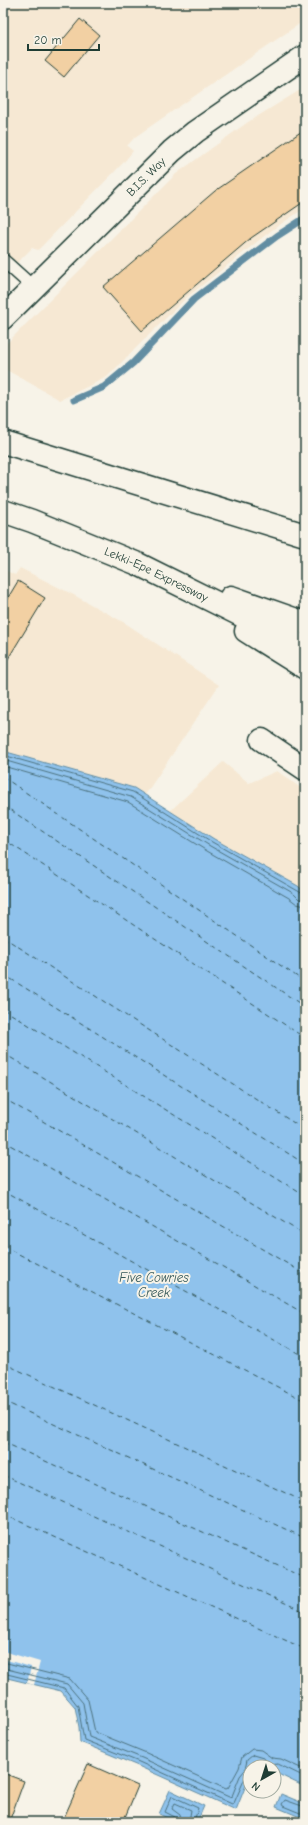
<svg xmlns="http://www.w3.org/2000/svg" width="308" height="1825" font-family="'Comic Neue',sans-serif">
<style>
.built{fill:#f6e8d3}
.water{fill:#8fc2ec;stroke:#628da2}
.pier{fill:#f7f3e8}
.lines{fill:none;stroke-linecap:round;stroke-linejoin:round}
.shore{stroke:#4c727e;stroke-width:1}
.stream{stroke:#628da2;stroke-width:7}
.ferry{stroke:#355859;stroke-width:1;stroke-dasharray:5 4;stroke-linecap:butt}
.building{fill:#f2d0a3;stroke:#1f3d34}
.service-casing{stroke:#1f3d34;stroke-width:15}
.minor-casing{stroke:#1f3d34;stroke-width:25}
.trunk-casing{stroke:#1f3d34;stroke-width:25}
.service{stroke:#f7f3e8;stroke-width:12}
.minor{stroke:#f7f3e8;stroke-width:22}
.trunk{stroke:#f7f3e8;stroke-width:22}
.labels{text-anchor:middle;stroke-width:4;stroke-linejoin:round;paint-order:stroke}
.street-label{font-size:12px;fill:#1f3d34;stroke:#f7f3e8}
.water-label{font-size:13px;font-style:italic;fill:#355859;stroke:#f7f3e8}
</style>
<rect width="100%" height="100%" fill="#f7f3e8"/>
<filter id="ink" filterUnits="userSpaceOnUse"><feTurbulence type="fractalNoise" baseFrequency=".025" numOctaves="2"/><feDisplacementMap in="SourceGraphic" scale="8" xChannelSelector="R" yChannelSelector="G"/><feConvolveMatrix kernelMatrix="1 2 1 2 8 2 1 2 1" color-interpolation-filters="sRGB"/></filter>
<g filter="url(#ink)">
<!-- built -->
<path class="built" d="M3,3H305V20L135,137L127,146L133,151L124,162L38,250L32,248L3,277Z
M305,87V208L272,230L186,298L107,377L60,400L3,368V347L176,174L248,122Z
M20,568L70,593L125,623L219,685L145,795L134,788L3,751V569L15,575Z
M223,762L249,783L277,771L305,791V892L298,886L214,839L170,811Z"/>
<!-- water -->
<path class="water" d="M3,751L134,788L214,839L298,886L305,892V1787L274,1772V1767H262L255,1764L253,1767H250V1775L236,1810L138,1766L80,1742L79,1727L75,1707L61,1691L3,1677Z
M170,1790L204,1806L197,1822H176L159,1814Z
M281,1794L305,1804V1819L276,1807Z"/>
<!-- pier -->
<path class="pier" d="M3,1651L40,1662L34,1685L27,1683L31,1667L3,1659Z"/>
<g class="lines">
<!-- shore -->
<path class="shore" d="M3,755L133,792L212,842L305,895
M3,760L131,797L210,846L293,893L299,899L305,900
M3,766L128,802L207,851L289,898L297,904L305,906
M3,1662L70,1679L88,1700L95,1732L144,1752L226,1789L228,1788L239,1768L242,1757L252,1749L261,1750L272,1758L281,1759L305,1770
M3,1668L67,1684L83,1703L89,1737L142,1758L229,1797L232,1796L240,1776L245,1770L247,1760L253,1755L263,1758L268,1765L278,1764L305,1777
M3,1673L64,1688L78,1706L84,1740L139,1762L232,1804L234,1803L245,1778L250,1775
M305,1807L285,1800L282,1804L283,1806L305,1815
M177,1822L175,1817L165,1812L172,1796L198,1808L194,1822
M182,1822L180,1815L172,1809L175,1803L191,1810L189,1822"/>
<!-- stream -->
<path class="stream" d="M74,400L104,387L133,363L194,299L277,236L305,218"/>
<!-- ferry -->
<path class="ferry" d="M3,777L305,982
M3,805L305,1007
M3,839L305,1038
M3,937L305,1130
M3,974L305,1164
M3,1009L305,1196
M3,1053L305,1235
M3,1098L305,1274
M3,1141L305,1314
M3,1190L305,1357
M3,1246L305,1401
M3,1363L305,1502
M3,1401L305,1538
M3,1442L305,1578
M3,1475L305,1612
M3,1514L305,1649"/>
</g>
<!-- building -->
<path class="building" d="M80,19L99,35L64,77L45,61Z
M305,129V201L251,238L142,331L103,287L215,191Z
M18,581L45,598L3,667V606Z
M88,1764L138,1786L123,1822H62Z
M3,1773L24,1781L9,1822H3Z"/>
<g class="lines">
<defs>
<path id="service" d="M3,260L34,288"/>
<g id="minor">
<path id="s1" d="M3,318L172,151L195,132L305,56"/>
<path d="M262,740L305,769"/>
</g>
<g id="trunk">
<path d="M3,442L305,535"/>
<path id="s2" d="M3,511L32,521L138,564L305,647"/>
<path d="M231,597L305,623"/>
<path d="M246,631L305,668"/>
</g>
</defs>
<!-- service casing -->
<use href="#service" class="service-casing"/>
<!-- minor casing -->
<use href="#minor" class="minor-casing"/>
<!-- trunk casing -->
<use href="#trunk" class="trunk-casing"/>
<!-- service -->
<use href="#service" class="service"/>
<!-- minor -->
<use href="#minor" class="minor"/>
<!-- trunk -->
<use href="#trunk" class="trunk"/>
</g>
</g>
<g class="labels">
<!-- street labels -->
<g class="street-label">
<text dy="4" stroke="none"><textPath href="#s1" startOffset="201">B.I.S. Way</textPath></text>
<text dy="4" stroke="none"><textPath href="#s2" startOffset="166">Lekki-Epe Expressway</textPath></text>
</g>
<!-- water labels -->
<g class="water-label">
<text x="154" y="1282">Five Cowries<tspan x="154" dy="15">Creek</tspan></text>
</g>
</g>
<!-- margin -->
<rect width="308" height="1825" fill="none" stroke="#f7f3e8" stroke-width="16"/>
<rect x="8" y="8" width="292" height="1809" fill="none" stroke="#1f3d34" stroke-width="1.5" filter="url(#ink)"/>
<!-- north arrow -->
<g transform="translate(262 1779) rotate(219)"><circle r="19" fill="#f7f3e8" stroke="#a1aaa0"/>
<path d="M0-3L7 15L0 10L-7 15Z" fill="#1f3d34"/>
<text y="-6" font-size="11" font-weight="bold" text-anchor="middle" fill="#1f3d34">N</text>
</g>
<!-- scale -->
<path d="M28 44v6h71v-6" fill="none" stroke="#1f3d34" stroke-width="2"/>
<text x="34" y="44" font-size="12" fill="#1f3d34" stroke="#f7f3e8" stroke-width="3" paint-order="stroke">20 m</text>
</svg>
